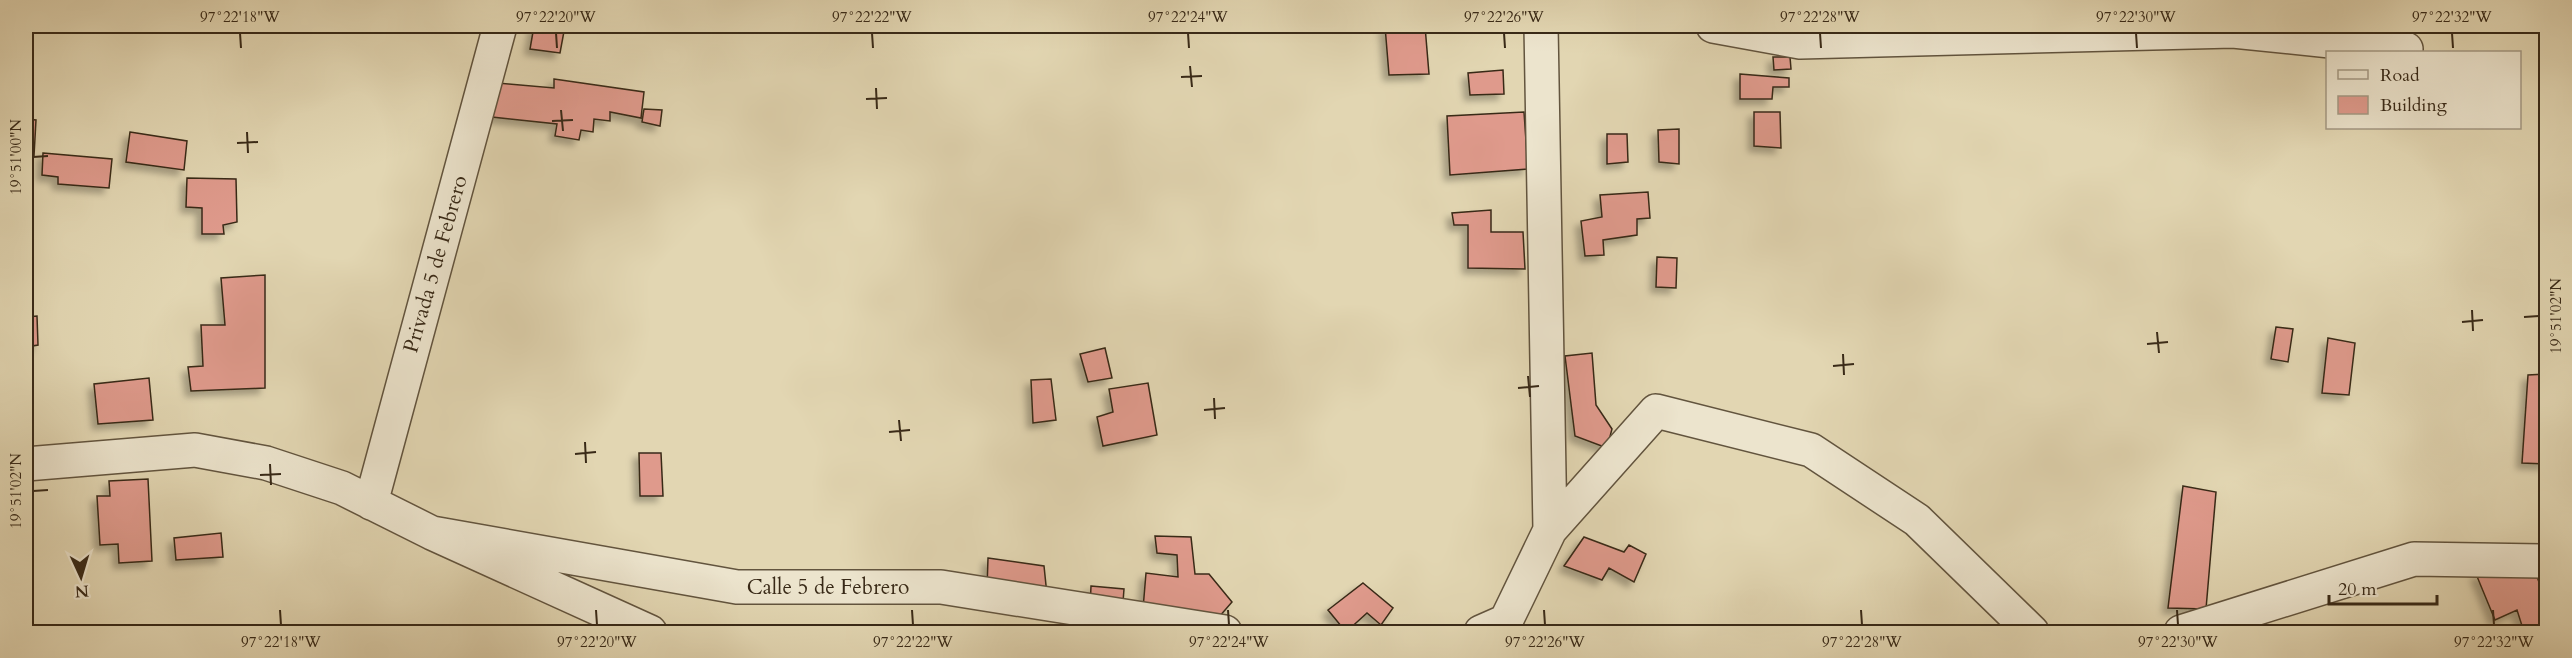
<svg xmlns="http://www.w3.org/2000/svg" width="2572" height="658" font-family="Cardo,serif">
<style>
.building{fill:#df9a8c;stroke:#382917;stroke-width:1.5;filter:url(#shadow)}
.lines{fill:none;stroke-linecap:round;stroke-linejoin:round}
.minor-casing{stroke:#62543e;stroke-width:36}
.minor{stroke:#ece4cd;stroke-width:33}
.ticks{fill:none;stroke:#382917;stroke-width:2}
.labels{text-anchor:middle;stroke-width:4.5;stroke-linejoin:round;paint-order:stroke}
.street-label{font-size:21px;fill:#382917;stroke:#ece4cd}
.neatline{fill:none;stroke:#382917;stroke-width:2}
.ticks-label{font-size:15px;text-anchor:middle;fill:#382917}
</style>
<defs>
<filter id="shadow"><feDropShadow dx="-5.5" dy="5.5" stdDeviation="3" flood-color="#0004"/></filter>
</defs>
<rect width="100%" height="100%" fill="#e2d6b2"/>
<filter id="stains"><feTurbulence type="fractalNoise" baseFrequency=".00333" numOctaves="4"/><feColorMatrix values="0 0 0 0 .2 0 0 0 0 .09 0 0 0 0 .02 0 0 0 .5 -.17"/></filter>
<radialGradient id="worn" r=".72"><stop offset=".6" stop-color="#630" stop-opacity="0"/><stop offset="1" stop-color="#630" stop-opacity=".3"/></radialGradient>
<!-- building -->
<path class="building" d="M534,26H565L560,53L530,49Z
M1385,26H1425L1429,74L1389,75Z
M1773,57H1790L1791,69L1774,70Z
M1503,70L1504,94L1470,95L1468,73Z
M1740,74L1789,78V87H1773L1772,99H1740Z
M554,79L644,92L641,118L610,112V121L594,119L593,132L581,130L579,140L555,136L557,124L483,116L486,82L554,88Z
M644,109L662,110L660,126L642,122Z
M1524,112L1528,169L1450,175L1447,116Z
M1754,112H1780L1781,148L1754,146Z
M26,119L36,120L34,156L26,155Z
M1679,129V164L1659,162L1658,130Z
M130,132L187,141L184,170L126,162Z
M1607,134H1627L1628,162L1607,164Z
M43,153L112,159L109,188L58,184V177L42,175Z
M187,178L236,179L237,222L223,225L224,234H202V208L186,207Z
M1648,192L1650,218L1637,219V235L1603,240L1604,255L1585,256L1581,221L1602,217L1600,195Z
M1491,210V232H1523L1525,269L1468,268V225H1454L1452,213Z
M1657,257L1677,258L1676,288L1656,287Z
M265,275V388L191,391L188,367L203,366L201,325H225L221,278Z
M37,316L38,345L26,347V317Z
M2276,327L2293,329L2288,362L2271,359Z
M2328,338L2355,343L2349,395L2322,393Z
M1105,348L1112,378L1088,382L1080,354Z
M1592,353L1596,405L1612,429L1607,448L1575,436L1565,356Z
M2546,374V464L2522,463L2528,375Z
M149,378L153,420L98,424L94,384Z
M1051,379L1056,420L1033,423L1031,380Z
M1148,383L1157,435L1103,446L1097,417L1113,412L1109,389Z
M639,453H661L663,496H640Z
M148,479L152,561L119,563L118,544L100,545L97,496H110L109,481Z
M2183,486L2216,492L2206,609L2168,608Z
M221,533L223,557L176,560L174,538Z
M1155,536L1191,537L1195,574H1209L1232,602L1212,625L1143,609L1146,573L1178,577L1177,555L1157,553Z
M1584,537L1624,552L1629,545L1646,554L1634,582L1609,568L1602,580L1564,566Z
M988,558L1044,566L1047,595L987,589Z
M2534,568L2546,602V632H2524L2517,610L2495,620L2476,574Z
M1363,583L1393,608L1381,625L1367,613L1346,632L1328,610Z
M1091,586L1124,589L1123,602L1090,609Z"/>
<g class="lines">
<defs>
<path id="minor" d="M1541,26L1550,530
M1713,26L1800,42L2233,31L2406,49
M26,464L195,450L266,463L342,488L432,533L650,632
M371,503L500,26
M432,533L737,587H941L1225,632
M1481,632L1506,621L1550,530L1656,411L1811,450L1917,520L2032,632
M2181,632L2414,559L2546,561"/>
</defs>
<!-- minor casing -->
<use href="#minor" class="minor-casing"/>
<!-- minor -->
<use href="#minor" class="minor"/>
</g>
<!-- ticks -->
<path class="ticks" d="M240,33L241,48M556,33L557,48M872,33L873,48M1188,33L1189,48M1504,33L1505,48M1820,33L1821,48M2136,33L2137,48M2452,33L2453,48M1190,66L1192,87M1181,77L1202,76M876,88L877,109M866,99L887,98M561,110L563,131M552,121L573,120M247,132L248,153M237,143L258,142M33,157L48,156M2472,310L2473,331M2524,317L2539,316M2462,322L2483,320M2157,332L2159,353M2147,344L2168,342M1843,354L1844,375M1833,366L1854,364M1528,376L1530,397M1518,388L1539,386M1214,398L1215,419M1204,410L1225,408M899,420L901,441M889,432L910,430M585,442L586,463M575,454L596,452M270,464L271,485M260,475L281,474M33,491L48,490M280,610L281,625M596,610L597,625M912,610L913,625M1228,610L1229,625M1544,610L1545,625M1861,610L1862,625M2177,610L2178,625M2493,610L2494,625"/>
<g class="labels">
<!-- street labels -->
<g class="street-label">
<text transform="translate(435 264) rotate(-74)" y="7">Privada 5 de Febrero</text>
<text x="828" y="594">Calle 5 de Febrero</text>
</g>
</g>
<!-- margin -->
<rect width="2572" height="658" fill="none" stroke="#e2d6b2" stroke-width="66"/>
<!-- legend -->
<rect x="2326" y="51" width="195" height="78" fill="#ece4cd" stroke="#a49984" stroke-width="1.5"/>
<rect x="2338" y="70" width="30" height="9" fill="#ece4cd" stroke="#a49984" stroke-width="1.5"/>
<text x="2380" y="81" font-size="18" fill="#382917">Road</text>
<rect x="2338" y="96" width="30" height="18" fill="#df9a8c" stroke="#a49984" stroke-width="1.5"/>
<text x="2380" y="111" font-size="18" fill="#382917">Building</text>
<!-- north arrow -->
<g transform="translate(81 577) rotate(176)" stroke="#ece4cd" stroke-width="4.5" paint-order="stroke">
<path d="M0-4.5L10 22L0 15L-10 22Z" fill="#382917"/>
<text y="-9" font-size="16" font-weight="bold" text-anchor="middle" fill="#382917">N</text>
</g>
<!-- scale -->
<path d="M2329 595v9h108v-9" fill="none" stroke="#382917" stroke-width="3"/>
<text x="2338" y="595" font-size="18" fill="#382917" stroke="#ece4cd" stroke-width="4.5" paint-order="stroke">20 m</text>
<rect x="33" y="33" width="2506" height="592" class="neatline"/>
<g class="ticks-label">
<text x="240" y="22">97°22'18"W</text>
<text x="556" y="22">97°22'20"W</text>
<text x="872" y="22">97°22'22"W</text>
<text x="1188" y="22">97°22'24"W</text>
<text x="1504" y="22">97°22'26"W</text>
<text x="1820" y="22">97°22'28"W</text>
<text x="2136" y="22">97°22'30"W</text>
<text x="2452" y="22">97°22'32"W</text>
<text transform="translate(16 157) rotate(-90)" y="5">19°51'00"N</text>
<text transform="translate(2556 316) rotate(-90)" y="5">19°51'02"N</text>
<text transform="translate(16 491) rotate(-90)" y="5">19°51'02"N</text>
<text x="281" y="647">97°22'18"W</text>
<text x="597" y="647">97°22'20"W</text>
<text x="913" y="647">97°22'22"W</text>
<text x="1229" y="647">97°22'24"W</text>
<text x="1545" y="647">97°22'26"W</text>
<text x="1862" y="647">97°22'28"W</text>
<text x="2178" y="647">97°22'30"W</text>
<text x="2494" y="647">97°22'32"W</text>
</g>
<rect width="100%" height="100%" filter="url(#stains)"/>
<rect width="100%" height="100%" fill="url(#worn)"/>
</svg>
